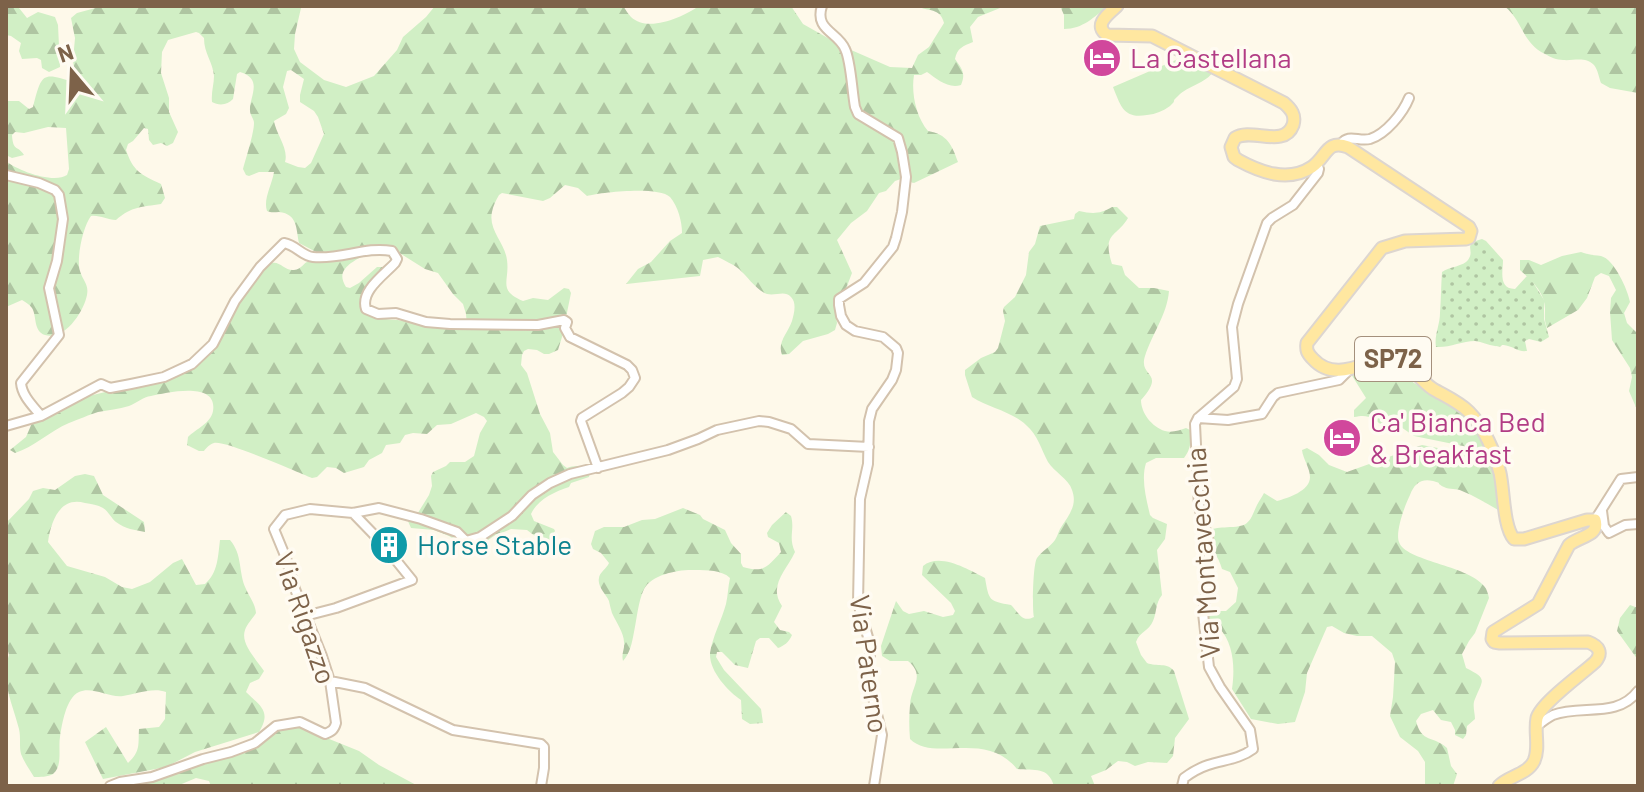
<svg xmlns="http://www.w3.org/2000/svg" width="1644" height="792" font-family="Barlow,sans-serif">
<style>
.grass{fill:url(#grass-dots)}
.forest{fill:url(#forest-firs);fill-rule:evenodd}
.park{fill:#d1efc5}
.lines{fill:none;stroke-linecap:round;stroke-linejoin:round}
.minor-casing{stroke:#d3c2ad;stroke-width:12}
.major-casing{stroke:#ddd6d0;stroke-width:15}
.minor{stroke:#fff;stroke-width:8}
.major{stroke:#ffe7a0;stroke-width:11}
.labels{text-anchor:middle;stroke-width:7;stroke-linejoin:round;paint-order:stroke}
.shield{fill:#fffbf2;stroke:#a4907c;stroke-width:2}
.shield-label{font-size:26px;font-weight:bold;fill:#7d6249}
.hotel-label{font-size:28px;fill:#b23c85;stroke:#fffbf2;text-anchor:start}
.culture-label{font-size:28px;fill:#0d838f;stroke:#fffbf2;text-anchor:start}
.street-label{font-size:28px;fill:#7d6249;stroke:#fffbf2}
</style>
<defs>
<pattern id="grass-dots" width="8" height="8" patternUnits="userSpaceOnUse" patternTransform="scale(2)"><rect width="8" height="8" fill="#d1efc5"/><path d="M2 2h.1M6 6h.1" fill="none" stroke="#afc5a2" stroke-width="1.8" stroke-linecap="round"/></pattern>
<pattern id="forest-firs" width="22" height="20" patternUnits="userSpaceOnUse" patternTransform="scale(2)"><rect width="22" height="20" fill="#d1efc5"/><path d="M5 1l3.5 6h-7zM16 11l3.5 6h-7z" fill="#afc5a2"/></pattern>
</defs>
<rect width="100%" height="100%" fill="#fef9ea"/>
<!-- grass -->
<path class="grass" d="M1482,239L1486,241L1503,260C1503,271 1498,289 1515,289L1527,276L1531,279L1544,300V319L1549,337L1541,342L1529,339L1525,341L1527,351C1518,352 1516,348 1508,346C1497,343 1506,348 1495,346C1488,345 1482,342 1475,341C1462,341 1449,348 1436,347C1434,335 1440,325 1440,313C1441,299 1441,286 1442,272C1449,267 1464,266 1468,260C1476,249 1461,245 1482,239Z"/>
<!-- forest -->
<path class="forest" d="M6,6L19,8L27,18L38,12L55,17L58,25L60,67L49,72L42,68L41,60L37,58L22,59L19,51L21,43L11,36L6,35Z
M103,6H303L301,8L295,34L294,49L300,62L324,80L346,87L374,76L397,50L403,37L426,17L435,6H623C626,10 628,14 631,17C648,33 683,17 699,6H791L803,24L842,46L890,67L912,68L918,55L929,47L944,23C940,7 928,12 917,6H1005L978,17L970,27L973,42C963,46 957,48 955,59C962,69 966,73 961,85C948,89 937,79 927,72L921,75H914C911,93 916,117 928,131C947,134 952,145 958,162L914,183L901,179L895,181L886,191L879,193L867,211L851,223L837,240L852,273L847,286L836,302L835,309L837,323L835,330L828,334L803,341L789,354L782,355C777,342 788,333 792,321C794,314 797,303 791,297C785,290 776,296 767,294C756,290 748,277 739,269C733,264 725,261 718,257L703,260L700,276L626,284L638,269L651,262L670,241L682,233C682,222 678,206 670,197C659,186 602,192 587,196L578,188L565,185L550,198L543,201L502,193L499,195C496,200 493,206 492,212C488,230 505,243 507,260C510,281 497,290 523,301L533,298L548,300L564,288L569,289L571,293L562,337L558,350L549,354H544L537,350L528,349L524,351L522,355L521,365L527,373L540,414L550,433L553,452L563,465L567,468C576,465 583,465 590,472L589,477L571,483L569,487C554,492 537,500 531,514L534,521L554,529L555,531L549,541L544,543L527,530L511,529L494,536L478,547L467,548L449,536L434,530L411,528L407,519L416,516L429,495L432,486L431,476L433,472L446,466L450,462H465L474,456L480,433L487,421L484,417L476,413L451,424L437,425L427,434L413,433L405,435L400,443L386,445L382,453L369,460L364,467L344,473L336,468L327,467L317,477L312,478C297,472 225,440 214,443C210,444 206,448 204,451H199L187,445L188,437C196,429 211,423 213,411C218,380 166,393 151,396C143,397 137,403 129,406C119,409 108,410 98,412C91,414 77,420 69,423C50,431 34,447 15,453L10,450L26,437L32,423C52,414 72,400 93,395C126,386 161,387 192,368C198,364 206,358 210,352C224,334 251,268 272,263C280,261 285,271 294,270C302,269 303,263 309,261C316,257 354,256 364,255C351,263 335,270 346,287L350,288L359,283L377,267H382L386,271C374,281 342,307 374,317C384,320 395,319 405,321C425,325 447,333 467,327L466,314L463,304L453,294L438,273L425,269L390,247L362,246L346,251L326,254L318,253L299,243C296,229 298,214 279,212C275,212 271,213 267,211C263,199 272,185 274,172H259L249,176L246,175L243,169C246,158 254,133 254,123C254,119 250,115 250,111C249,97 264,79 240,72L237,74L233,99C228,105 219,106 212,102C211,92 214,85 214,76C213,62 204,54 204,38L199,33L196,32L168,40L162,52L161,73L169,98V112L178,132L173,143L167,146L161,143L153,145L149,140L148,129L144,128L133,141L128,144L126,150C133,171 141,175 161,184L165,198L161,204C142,207 132,206 116,220C107,220 100,215 91,216C83,226 76,259 80,271C83,281 89,284 87,295C84,311 65,341 45,335C33,331 37,316 32,308C29,304 25,302 22,300L6,307V161C18,171 54,184 67,175L69,169L66,128L48,127L24,133L15,132L12,135C13,152 18,145 24,155L12,158L6,155V101H19L29,109L33,107C42,72 42,72 76,83L73,60L75,38L71,18L77,13ZM291,70L304,79L300,95V102L314,111L318,117L324,134L311,163L305,168L298,167L285,162C289,149 276,134 274,121L286,114L289,108L283,87L287,71Z
M1060,6H1108C1094,17 1083,29 1064,29V15Z
M1504,6H1638V93L1610,88L1601,83C1599,78 1598,70 1594,65C1585,56 1574,61 1563,60C1557,60 1550,57 1545,54C1521,42 1523,20 1504,6Z
M1112,207H1117L1128,218C1116,238 1102,232 1112,264L1122,266L1125,275L1139,288H1154L1169,291C1167,315 1152,334 1145,356C1138,378 1167,371 1141,400C1141,413 1152,427 1165,431C1172,433 1180,430 1186,428L1190,430C1192,440 1190,451 1184,458H1156L1146,463C1141,479 1146,498 1150,515L1153,518L1167,524L1165,539L1157,550L1162,595C1155,604 1157,612 1153,621C1149,631 1140,631 1136,642L1141,655L1147,663C1157,667 1167,662 1174,671L1189,719L1175,738L1173,756L1167,763L1148,762L1135,766L1127,762L1118,761L1106,770L1091,776L1095,786H1054C1048,766 1035,771 1017,769C985,729 934,763 910,739C909,728 909,716 910,705C911,686 926,676 908,661H890L882,656L881,646L896,601L903,611L909,614L924,611L943,617L953,615L955,611L951,603L922,575L923,566C940,552 969,570 985,578C989,601 989,601 1011,605C1019,613 1022,623 1034,617C1032,610 1033,564 1037,558C1042,551 1050,547 1055,540C1057,537 1058,533 1060,529C1068,516 1078,506 1072,490C1069,479 1054,472 1048,462C1041,449 1038,435 1026,425C1011,411 989,408 972,397L965,375V370L981,358L995,352L998,348L1005,321L1003,311L1004,307L1015,297L1026,275L1029,252L1035,244L1040,226L1074,219L1075,214L1079,211C1093,214 1100,214 1112,207Z
M1581,252C1589,255 1594,255 1601,256C1614,259 1628,290 1630,302L1624,313L1627,323L1638,334V412L1629,391L1632,377L1630,368L1612,340L1610,312L1611,298L1616,290L1609,276L1601,273L1595,277L1587,298L1578,310L1547,328C1544,320 1545,317 1545,309C1545,292 1531,280 1520,270V260H1529L1541,265L1562,256Z
M1395,366L1414,383L1456,407L1469,419L1492,461L1479,451L1463,446L1414,436L1398,425L1383,426C1372,417 1368,414 1354,417V410L1366,398L1351,374Z
M1422,445L1464,453L1491,465L1501,506L1500,511C1487,504 1475,496 1462,491C1456,488 1450,490 1444,487C1434,482 1444,484 1433,481C1421,478 1414,484 1410,495C1405,505 1395,532 1399,542C1405,561 1467,565 1484,586C1487,589 1488,594 1489,598L1475,633L1469,641L1462,654L1466,668C1488,679 1483,679 1475,699C1472,705 1475,713 1475,719L1467,726L1466,735L1463,739L1455,735V730L1451,722L1441,720L1433,710L1421,714L1416,721C1422,744 1433,735 1447,748L1451,766L1457,774L1453,786H1425V762L1418,751L1400,737L1390,716L1393,697L1395,662L1392,653L1372,636H1357L1344,633L1332,626L1327,627L1307,673L1305,692L1295,722L1278,724L1251,719L1232,689C1235,669 1234,643 1219,628L1211,629L1206,627L1207,609L1211,607L1220,611H1226L1236,602L1238,588L1230,572L1222,569C1218,554 1208,548 1210,530C1217,527 1222,528 1230,527C1250,527 1250,520 1257,505C1259,501 1262,497 1264,493L1277,501C1288,498 1310,491 1310,477C1310,468 1303,459 1302,450L1307,448L1319,455L1329,465L1347,472Z
M85,474L94,476L103,495L144,522L145,532C135,530 125,529 116,522C111,518 109,512 103,508C98,505 91,504 85,503C60,496 51,521 48,542L67,566L105,577L122,587L132,589L150,582L173,563L182,559L196,585L205,584C218,573 218,556 220,540H230C243,555 238,572 246,589C250,598 255,603 256,613C253,618 247,624 245,630C240,644 257,660 264,671L259,679L250,683L246,692C260,706 272,711 259,732L195,752L166,767L103,779L85,742L106,727L128,763C141,751 138,744 139,729L159,727L165,719L166,692C153,687 136,694 123,696C109,698 92,686 79,692C66,698 62,724 60,737C58,748 63,766 53,774C48,777 40,777 34,777C30,770 24,762 21,754C19,747 21,738 19,729C13,705 0,680 9,655L6,644V523L29,499L33,491L43,488L55,490L75,476Z
M683,508L700,515L703,519L725,530L731,543L741,554V563L743,567C764,573 767,567 781,552L779,543L768,537L767,533L772,525L786,512L791,516C795,530 788,537 795,552C786,571 768,586 782,606L774,622L780,630L789,632L792,635C789,642 784,646 778,648L769,638H760L756,641L748,668L735,665L722,652H717L716,657L724,670L761,709L763,723L750,724L742,719L741,700C728,691 709,671 710,653C712,638 722,619 726,604C728,595 728,587 730,578C722,570 707,570 695,570C680,569 652,574 644,589C638,602 637,618 634,632C632,643 630,653 623,661C621,653 625,650 624,642C624,633 616,622 612,613C612,613 609,602 609,601C606,594 597,587 599,578C599,573 607,568 609,563L601,553L593,549L591,544L595,531L604,527H624L642,520L655,519Z
M1630,605L1638,608V660L1617,631L1620,618Z
M297,726L359,751L379,765L418,786H211L209,781L196,778L177,786H120L235,755L258,746L277,731Z"/>
<!-- park -->
<path class="park" d="M1185,56L1214,71C1205,84 1189,85 1178,96C1170,103 1178,99 1170,106C1163,111 1156,114 1147,115C1124,119 1121,107 1113,87Z"/>
<g class="lines">
<defs>
<path id="minor" d="M822,6C814,30 838,32 845,49C851,61 852,91 855,107L858,114L898,138L902,152L906,177L902,212L896,238L893,247L864,283L839,299V305L841,316L846,325L855,331L883,337L896,348L898,353L896,370L892,380L872,409L869,421L868,464L860,499L858,603L870,644V655L867,673L882,735L874,786
M1341,144C1349,133 1358,142 1370,139C1386,134 1403,113 1409,98
M6,175L39,183L55,190L59,195L63,219L57,261L49,288L59,335L21,383C22,396 33,406 41,416
M1198,418L1228,420L1262,414L1273,397L1278,393L1339,380L1350,369
M6,426L41,416L101,384L110,388L131,384L164,377L192,364L213,344L235,301L260,267L284,243C296,245 302,256 313,257C341,260 365,246 392,251L397,259L395,263C384,275 360,291 366,309L378,314L396,313L426,322L450,324L538,325L564,320L567,322L565,328L570,337L627,365L632,370L635,378L629,387L622,393L582,418L581,421L598,468
M1602,511L1604,526L1609,533L1625,525L1638,524
M1595,520L1621,479L1638,477
M305,616L336,608L412,580L382,543L353,513
M330,681L365,688L453,730L541,744L544,747V768L541,786
M1537,726C1542,722 1547,718 1553,715C1581,704 1617,719 1638,691
M110,786L120,782L152,777L203,759L231,752L255,743L276,726L300,722L325,734C332,731 334,730 336,723L330,681L322,656L295,589L286,558L274,529L285,515L310,509L353,513L379,508L421,519L457,532L466,541L480,537L512,516L532,495L550,483L570,474L668,450L698,439L717,430L759,421L769,422L791,429L808,444L869,447
M1182,786L1184,778C1192,772 1199,768 1208,765C1223,760 1240,759 1253,749L1250,730L1220,687L1209,667L1203,613L1208,587L1209,552L1208,538L1199,507L1195,424L1198,418L1234,387L1237,379L1232,327L1238,304L1267,223L1272,218L1293,205L1318,173L1319,169L1316,164"/>
<path id="major" d="M1117,6C1108,14 1093,25 1107,35L1152,36L1284,103C1291,109 1296,115 1293,125C1284,149 1251,127 1235,138L1231,147L1234,157L1238,160C1260,172 1288,183 1312,167C1327,157 1326,139 1348,147L1469,227L1471,231L1469,238L1466,239L1405,241L1382,248L1307,343C1306,350 1307,353 1313,359C1341,390 1383,345 1406,363C1415,371 1422,382 1433,389C1445,396 1459,402 1469,412C1484,427 1495,453 1500,473C1504,490 1503,526 1514,539H1524L1587,520H1595C1600,536 1579,536 1569,545L1538,604L1493,632L1492,639L1494,642L1500,643L1588,642C1599,646 1603,653 1595,662C1582,674 1541,703 1537,718C1534,732 1540,748 1534,761C1527,775 1508,776 1499,786"/>
</defs>
<!-- minor casing -->
<use href="#minor" class="minor-casing"/>
<!-- major casing -->
<use href="#major" class="major-casing"/>
<!-- minor -->
<use href="#minor" class="minor"/>
<!-- major -->
<use href="#major" class="major"/>
</g>
<!-- icons -->
<defs>
<symbol id="hotel-disc" viewBox="-11 -11 22 22"><circle r="9.5" fill="#d1479c" stroke="#fffbf2"/><path d="M-6-4.5h1.5V1H6V5H4.5V3h-9V5H-6ZM-4 0a1.8 1.8 0 1 1 3.6 0ZM.5 0V-2.5h3Q6-2.5 6 0Z" fill="#fff"/></symbol>
<symbol id="building-disc" viewBox="-11 -11 22 22"><circle r="9.5" fill="#0f9aa8" stroke="#fffbf2"/><path d="M-4-6H4V6H1V3H-1V6H-4ZM-2.5-4.3h1.7v1.8h-1.7ZM.8-4.3h1.7v1.8H.8ZM-2.5-1h1.7V.8h-1.7ZM.8-1h1.7V.8H.8Z" fill="#fff"/></symbol>
</defs>
<g fill-rule="evenodd">
<use href="#hotel-disc" x="1080" y="36" width="44" height="44"/>
<use href="#hotel-disc" x="1320" y="416" width="44" height="44"/>
<use href="#building-disc" x="367" y="523" width="44" height="44"/>
</g>
<g class="labels">
<!-- shield labels -->
<rect class="shield" x="1355" y="337" width="76" height="44" rx="6"/>
<g class="shield-label">
<text x="1393" y="368">SP72</text>
</g>
<!-- hotel labels -->
<g class="hotel-label">
<text x="1130" y="68">La Castellana</text>
<text x="1370" y="432">Ca' Bianca Bed<tspan x="1370" dy="32">&amp; Breakfast</tspan></text>
</g>
<!-- culture labels -->
<g class="culture-label">
<text x="417" y="555">Horse Stable</text>
</g>
<!-- street labels -->
<g class="street-label">
<text transform="translate(1203 553) rotate(-94)" y="10">Via Montavecchia</text>
<text transform="translate(305 618) rotate(71)" y="10">Via Rigazzo</text>
<text transform="translate(869 664) rotate(82)" y="10">Via Paterno</text>
</g>
</g>
<!-- border -->
<rect width="1644" height="792" fill="none" stroke="#7d6249" stroke-width="16"/>
<!-- north arrow -->
<g transform="translate(72 72) rotate(341)" stroke="#fffbf2" stroke-width="6" paint-order="stroke">
<path d="M0-6L14 30L0 20L-14 30Z" fill="#7d6249"/>
<text y="-12" font-size="22" font-weight="bold" text-anchor="middle" fill="#7d6249">N</text>
</g>
</svg>
